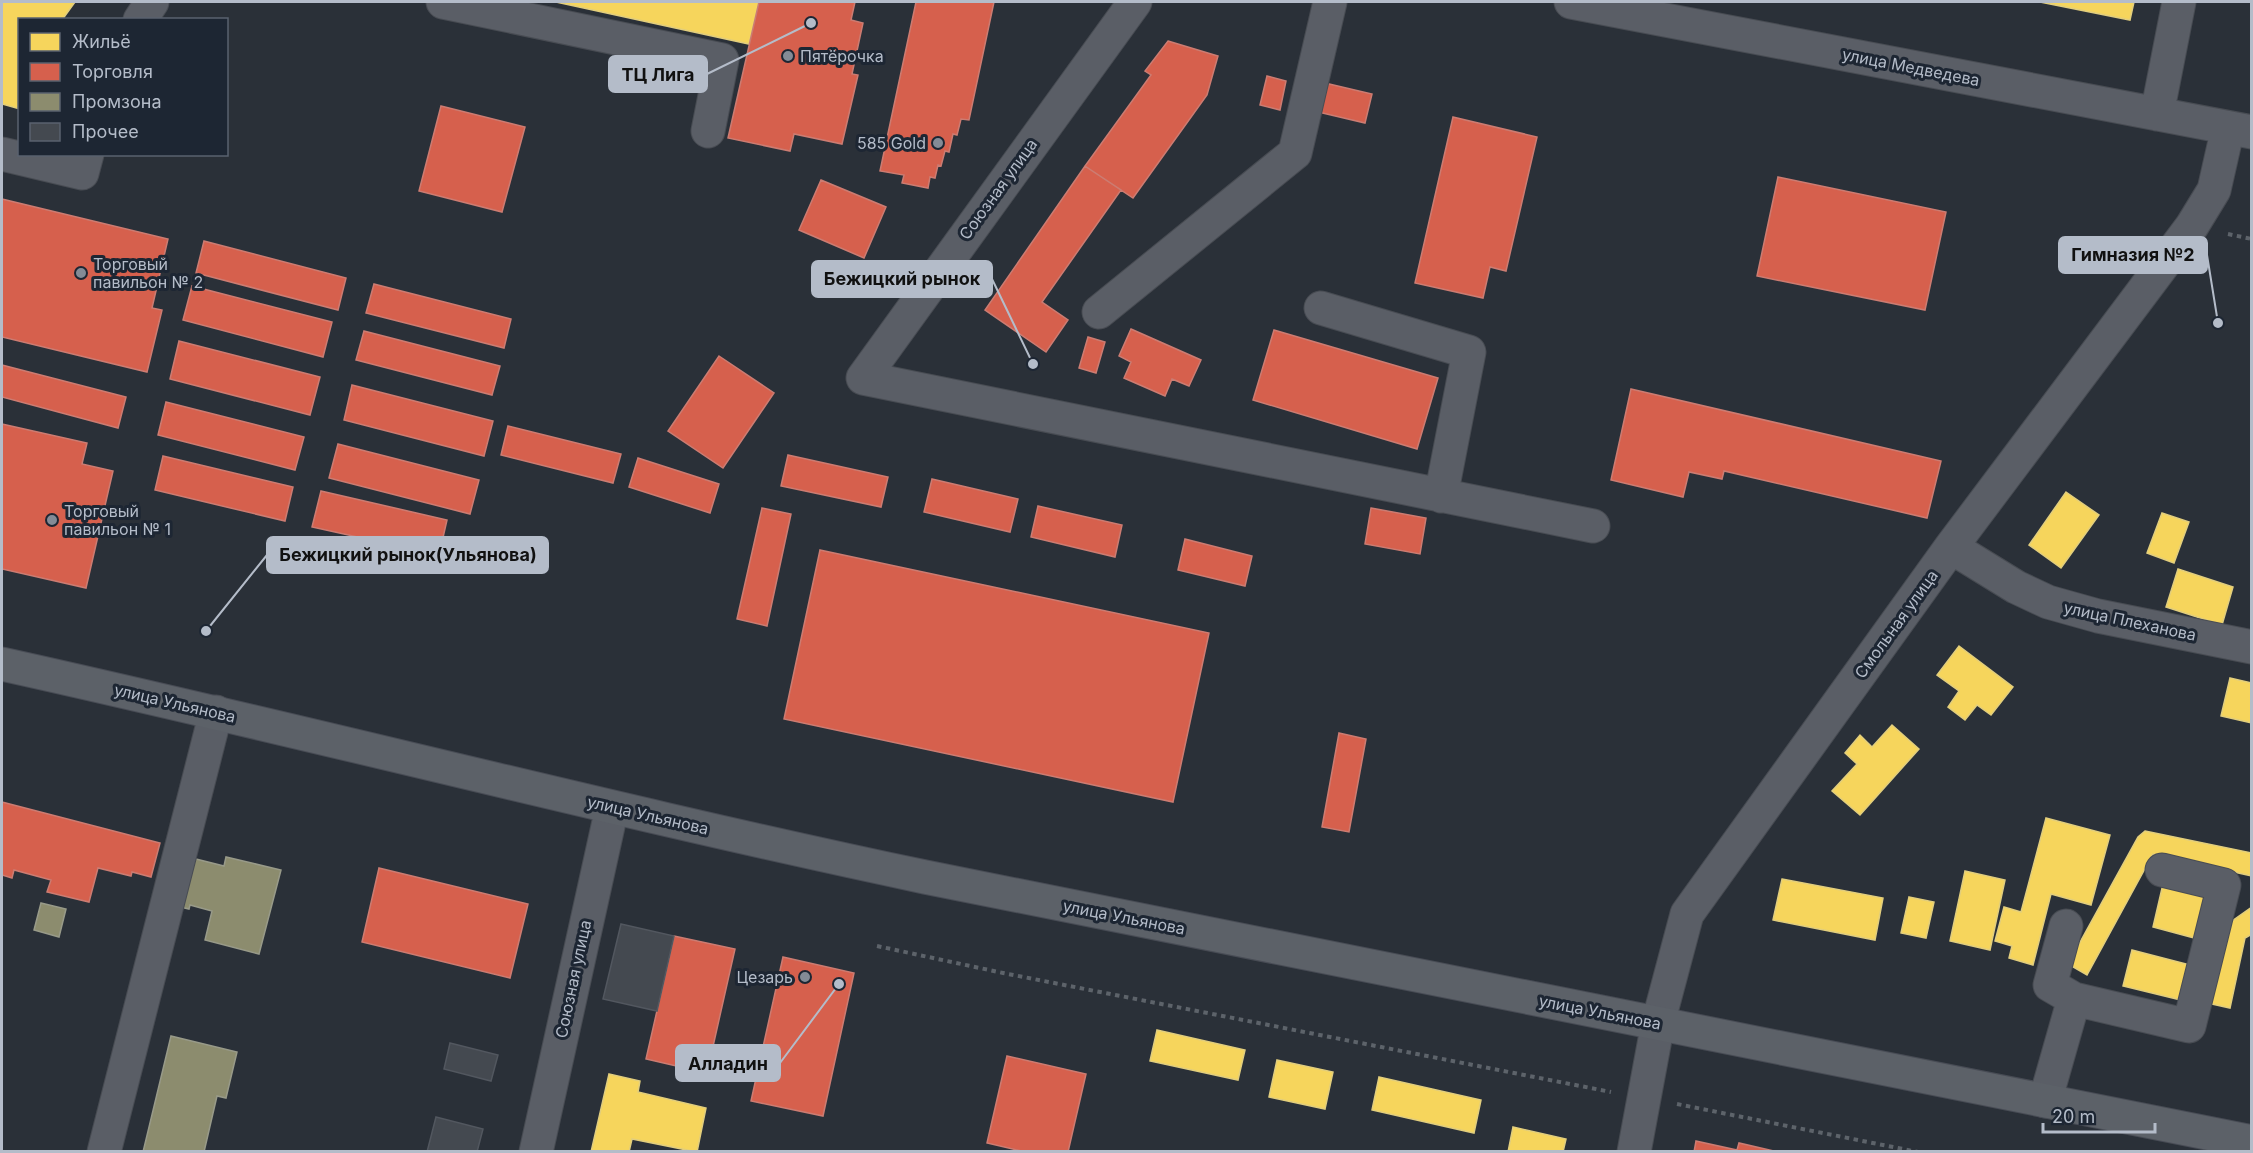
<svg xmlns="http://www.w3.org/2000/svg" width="2253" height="1153" font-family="Inter,sans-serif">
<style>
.homes{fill:#f6d55c;stroke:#e2ce7d;stroke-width:1.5}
.shops{fill:#d6604d;stroke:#cc7c72;stroke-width:1.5}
.industry{fill:#8c8c6e;stroke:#989a89;stroke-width:1.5}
.building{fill:#444950;stroke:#52575f;stroke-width:1.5}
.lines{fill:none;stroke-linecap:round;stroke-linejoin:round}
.minor-casing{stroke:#484c53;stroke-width:35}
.major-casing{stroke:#484c55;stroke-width:35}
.path{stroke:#5d636a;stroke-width:4;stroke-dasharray:4.5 4.5;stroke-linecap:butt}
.minor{stroke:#5a5e66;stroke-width:33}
.major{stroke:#5c6168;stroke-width:33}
.poi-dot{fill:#848b96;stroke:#1d2633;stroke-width:2}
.labels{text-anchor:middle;stroke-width:6;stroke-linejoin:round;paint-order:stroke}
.poi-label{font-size:16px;fill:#b4bcc9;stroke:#1d2633;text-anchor:start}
.street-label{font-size:16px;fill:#b4bcc9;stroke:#1d2633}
.leader{fill:none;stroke:#b4bcc9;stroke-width:2}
.callout-dot{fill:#b4bcc9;stroke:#1d2633;stroke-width:2}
.callout{fill:#b4bcc9;stroke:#b4bcc9;stroke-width:2}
.callout-label{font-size:18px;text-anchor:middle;font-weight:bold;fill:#111}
</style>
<rect width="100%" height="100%" fill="#2a3038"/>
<!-- homes -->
<path class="homes" d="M2,2H75L62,20H20V109L2,104Z
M556,2H759L749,44Z
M2040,2H2134L2130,20Z
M2066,492L2099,515L2061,568L2029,545Z
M2162,513L2189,522L2174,563L2147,553Z
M2178,569L2233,587L2222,625L2166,607Z
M1959,646L2013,687L1991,715L1977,705L1965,720L1948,707L1959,691L1937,675Z
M2230,678L2252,683V723L2221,716Z
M1892,725L1919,749L1860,815L1832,791L1857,764L1845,753L1860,735L1872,747Z
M2046,818L2110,835L2091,905L2051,894L2033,965L2009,958L2012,946L1995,941L2004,907L2021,912Z
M2145,831L2252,853V876L2153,854L2087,975L2068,964L2138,837Z
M1965,871L2005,880L1990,950L1950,941Z
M1782,879L1883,898L1875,940L1773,920Z
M2163,884L2209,896L2198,939L2153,927Z
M1909,897L1934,902L1926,938L1901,933Z
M2252,907V934L2245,938L2230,1008L2207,1003L2225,926Z
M2132,950L2194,966L2185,1001L2123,986Z
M1157,1030L1245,1050L1238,1080L1150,1061Z
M1277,1060L1333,1072L1325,1109L1269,1097Z
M609,1074L640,1081L638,1092L706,1108L697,1152L632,1139L629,1152H591Z
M1379,1077L1481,1100L1474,1133L1372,1110Z
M1513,1127L1566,1139L1563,1152H1508Z"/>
<!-- shops -->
<path class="shops" d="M759,2H855L851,20L863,23L852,74L858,75L842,144L794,134L790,151L728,138Z
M916,2H994L969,120L961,119L957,135L953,134L949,152L945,151L941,166L938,165L935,178L930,177L928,188L902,183L904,175L880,171Z
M1168,41L1218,56L1207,95L1133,198L1085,166L1151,75L1145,71Z
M1267,76L1286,81L1280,110L1260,105Z
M1325,83L1372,94L1365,123L1318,112Z
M441,106L525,127L502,212L419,191Z
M1453,117L1537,137L1506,271L1490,267L1483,298L1415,283Z
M1085,166L1121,190L1042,302L1068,320L1046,352L985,310Z
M1778,177L1946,212L1925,310L1757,276Z
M821,180L886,207L864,258L799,230Z
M2,199L168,239L152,308L162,310L147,372L2,337Z
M204,241L346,278L338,310L196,273Z
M374,284L511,319L504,348L366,313Z
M192,286L332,322L323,357L183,320Z
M1131,329L1201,360L1189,386L1172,379L1165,396L1124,378L1131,362L1119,356Z
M1274,330L1438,378L1417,449L1253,400Z
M364,331L500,366L492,395L356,360Z
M1088,337L1105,342L1096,373L1079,368Z
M179,341L320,377L310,415L170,379Z
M719,356L774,393L723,468L668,431Z
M2,365L126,397L118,428L2,397Z
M352,385L493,421L484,456L344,420Z
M1631,389L1941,461L1927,518L1724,471L1722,479L1689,472L1683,497L1611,480Z
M166,402L304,437L295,470L158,435Z
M2,424L87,443L82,464L113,471L86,588L2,569Z
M508,426L621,454L613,483L501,455Z
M338,444L479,480L470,514L329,478Z
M788,455L888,477L881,507L781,486Z
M163,456L293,487L285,521L155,490Z
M638,458L719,484L710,513L629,487Z
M932,479L1018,499L1010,532L924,512Z
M321,491L447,520L439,555L312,527Z
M1038,506L1122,525L1115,557L1031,537Z
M762,508L791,514L767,626L737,619Z
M1371,508L1426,518L1420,554L1365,544Z
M1185,539L1252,556L1245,586L1178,570Z
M820,550L1209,633L1173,802L784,719Z
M1339,733L1366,739L1349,832L1322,827Z
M2,802L160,843L151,877L132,872L131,876L98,868L89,902L47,892L51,880L14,870L12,878L2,875Z
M379,868L528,904L510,978L362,942Z
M674,936L735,949L707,1073L646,1059Z
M783,957L854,973L823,1116L751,1101Z
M1007,1056L1086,1074L1068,1152H1026L987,1143Z
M1696,1141L1737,1150L1739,1143L1778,1152H1694Z"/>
<!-- industry -->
<path class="industry" d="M188,857L224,866L226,857L281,870L259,954L205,940L212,911L190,905L189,909L176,906Z
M41,903L66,909L59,937L34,930Z
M171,1036L237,1052L226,1098L217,1096L204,1152H143Z"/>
<!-- building -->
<path class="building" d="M621,924L674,936L657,1011L603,999Z
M450,1043L498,1055L491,1081L444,1069Z
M436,1117L483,1129L477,1152H427Z"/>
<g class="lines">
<defs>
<path id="minor" d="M443,2L722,60L708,131
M1135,2L863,378L1593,526
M1571,2L2252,132
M140,20L152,2
M2157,114L2179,2
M2,154L82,173L87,154
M1321,308L1469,352L1441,496
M1099,312L1295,153L1330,2
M1951,547L2016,587L2048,602L2098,616L2252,647
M2066,926L2050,985L2074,999
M2045,1101L2074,999L2189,1026L2224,885L2162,870
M104,1152L216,712
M536,1152L612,808
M1634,1152L1658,1023L1687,914L1951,547L2192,226L2214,190L2228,128"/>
<path id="major" d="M2,664C310,732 616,812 925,877C1366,969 1809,1054 2252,1142"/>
</defs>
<!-- minor casing -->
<use href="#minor" class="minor-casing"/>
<!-- major casing -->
<use href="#major" class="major-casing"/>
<!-- path -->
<path class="path" d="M2228,234L2252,239
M877,946L1003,973L1611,1092
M1677,1104L1918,1152"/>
<!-- minor -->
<use href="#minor" class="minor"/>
<!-- major -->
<use href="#major" class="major"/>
</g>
<!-- markers -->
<g class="poi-dot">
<circle cx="788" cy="56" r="6"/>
<circle cx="938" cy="143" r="6"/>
<circle cx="81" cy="273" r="6"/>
<circle cx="52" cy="520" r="6"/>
<circle cx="805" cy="977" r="6"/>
</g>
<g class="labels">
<!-- poi labels -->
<g class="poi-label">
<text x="800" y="62">Пятёрочка</text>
<text x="926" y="149" text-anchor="end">585 Gold</text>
<text x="93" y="270">Торговый<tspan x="93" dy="18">павильон № 2</tspan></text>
<text x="64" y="517">Торговый<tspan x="64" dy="18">павильон № 1</tspan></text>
<text x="793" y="983" text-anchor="end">Цезарь</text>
</g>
<!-- street labels -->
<g class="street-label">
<text transform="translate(1911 67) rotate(11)" y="6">улица Медведева</text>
<text transform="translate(998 189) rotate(-54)" y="6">Союзная улица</text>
<text transform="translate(2130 621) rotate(12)" y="6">улица Плеханова</text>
<text transform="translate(1896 624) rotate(-54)" y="6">Смольная улица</text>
<text transform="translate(175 703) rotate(13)" y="6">улица Ульянова</text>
<text transform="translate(648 815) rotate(13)" y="6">улица Ульянова</text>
<text transform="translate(1124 917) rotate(11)" y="6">улица Ульянова</text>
<text transform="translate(573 979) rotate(-78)" y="6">Союзная улица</text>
<text transform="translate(1600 1012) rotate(11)" y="6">улица Ульянова</text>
</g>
</g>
<!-- callouts -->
<path class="leader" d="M811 23L707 74M2218 323L2207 255M1033 364L992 279M206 631L267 555M839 984L780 1063"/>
<g class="callout-dot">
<circle cx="811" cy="23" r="6"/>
<circle cx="2218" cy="323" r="6"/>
<circle cx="1033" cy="364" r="6"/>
<circle cx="206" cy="631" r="6"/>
<circle cx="839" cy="984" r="6"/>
</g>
<g class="callout">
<rect x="609" y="56" width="98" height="36" rx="6"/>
<rect x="2059" y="237" width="148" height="36" rx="6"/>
<rect x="812" y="261" width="180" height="36" rx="6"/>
<rect x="267" y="537" width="281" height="36" rx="6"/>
<rect x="676" y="1045" width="104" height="36" rx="6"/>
</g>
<g class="callout-label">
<text x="658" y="81">ТЦ Лига</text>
<text x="2133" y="261">Гимназия №2</text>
<text x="902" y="285">Бежицкий рынок</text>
<text x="408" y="561">Бежицкий рынок(Ульянова)</text>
<text x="728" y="1070">Алладин</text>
</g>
<!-- border -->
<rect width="2253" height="1153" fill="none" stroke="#b4bcc9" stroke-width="6"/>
<!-- legend -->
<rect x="18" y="18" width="210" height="138" fill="#1d2633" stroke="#59626f" stroke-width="1.5"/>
<rect x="30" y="33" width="30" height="18" fill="#f6d55c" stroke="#59626f" stroke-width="1.5"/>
<text x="72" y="48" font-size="18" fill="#b4bcc9">Жильё</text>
<rect x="30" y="63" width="30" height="18" fill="#d6604d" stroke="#59626f" stroke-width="1.5"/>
<text x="72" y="78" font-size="18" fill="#b4bcc9">Торговля</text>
<rect x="30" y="93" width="30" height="18" fill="#8c8c6e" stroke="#59626f" stroke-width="1.5"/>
<text x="72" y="108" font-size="18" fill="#b4bcc9">Промзона</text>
<rect x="30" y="123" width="30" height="18" fill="#444950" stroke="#59626f" stroke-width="1.5"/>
<text x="72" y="138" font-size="18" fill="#b4bcc9">Прочее</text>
<!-- scale -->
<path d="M2043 1123v9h112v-9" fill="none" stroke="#b4bcc9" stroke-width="3"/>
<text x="2052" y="1123" font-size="18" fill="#b4bcc9" stroke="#1d2633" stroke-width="4.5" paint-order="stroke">20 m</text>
</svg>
